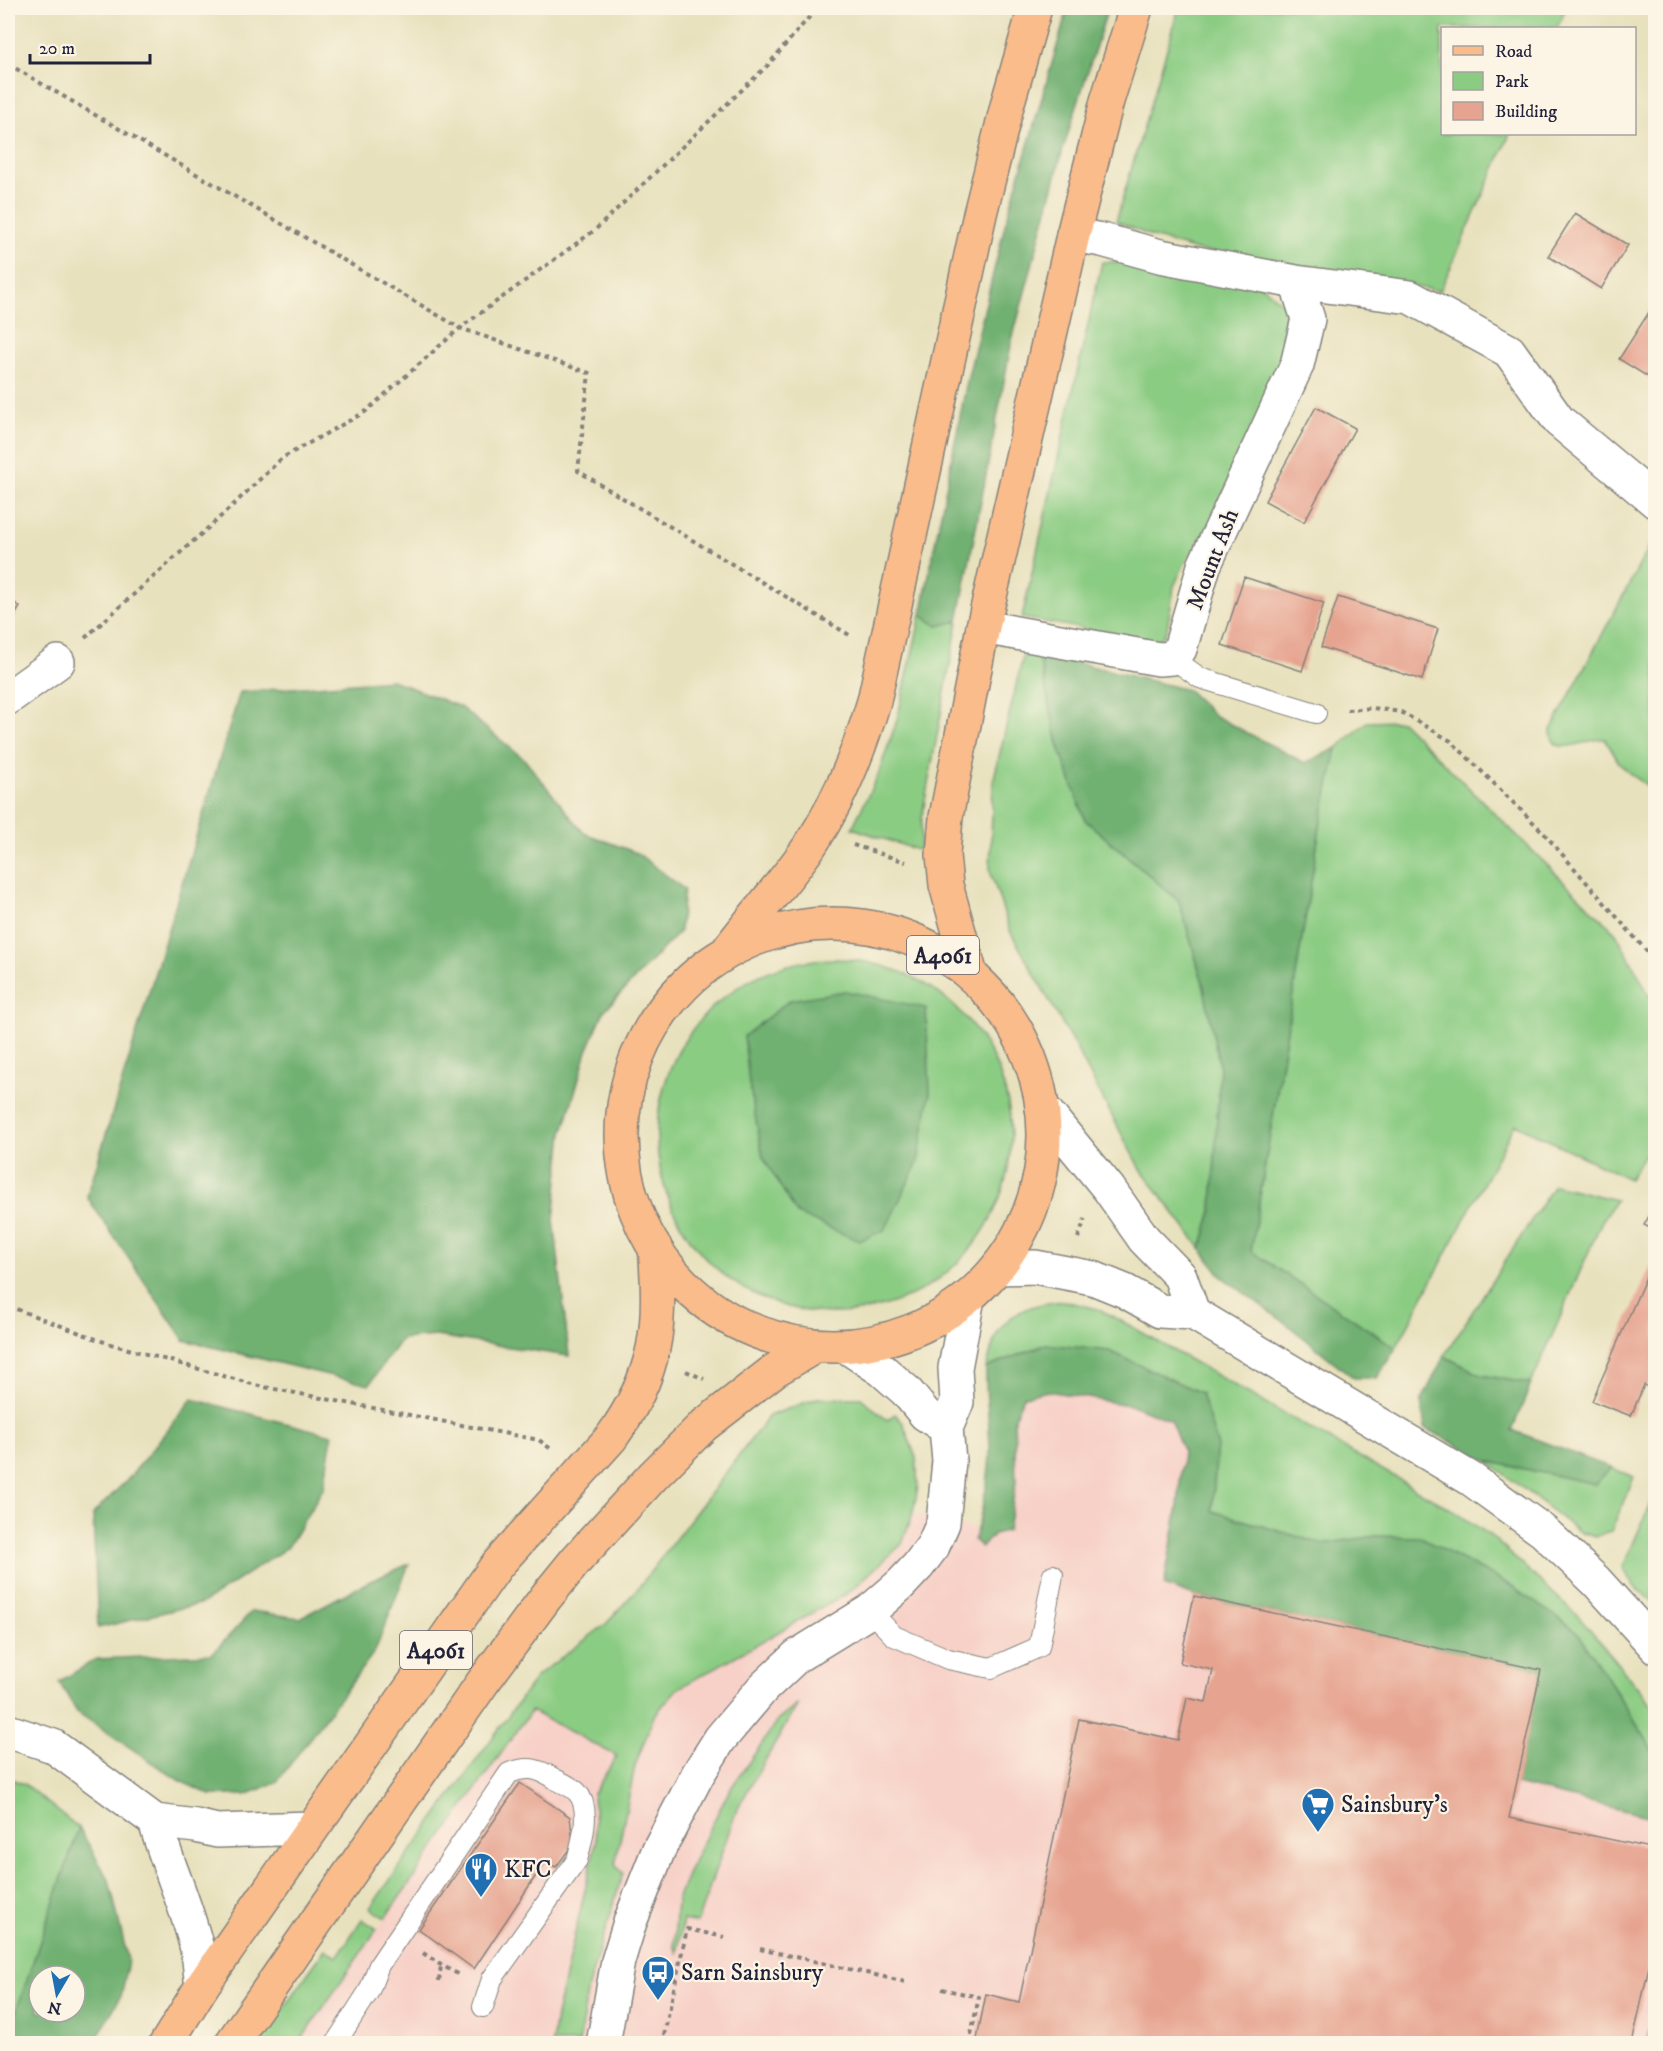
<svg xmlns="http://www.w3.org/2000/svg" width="1663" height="2051" font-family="'IM FELL DW Pica',serif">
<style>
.built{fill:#f7d1c8}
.green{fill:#8bcc83;stroke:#56775f;stroke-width:1.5}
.forest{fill:#70b071;stroke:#496956;stroke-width:1.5;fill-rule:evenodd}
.building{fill:#e6a38f}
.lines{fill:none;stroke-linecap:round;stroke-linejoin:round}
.lane-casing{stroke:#85827c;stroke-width:22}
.street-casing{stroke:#85827c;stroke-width:36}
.primary-casing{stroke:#85827c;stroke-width:36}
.path{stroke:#85827c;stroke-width:4;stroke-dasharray:4.5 4.5;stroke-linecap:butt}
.lane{stroke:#fff;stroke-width:20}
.street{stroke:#fff;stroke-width:33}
.primary{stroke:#fabc8b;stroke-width:33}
.labels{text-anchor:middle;stroke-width:4.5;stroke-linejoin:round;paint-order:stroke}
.shield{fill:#fcf5e5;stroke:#63616e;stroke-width:1.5}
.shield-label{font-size:22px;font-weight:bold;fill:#22223b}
.street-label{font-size:24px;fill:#22223b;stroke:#fcf5e5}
.poi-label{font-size:24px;fill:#22223b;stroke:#fcf5e5;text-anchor:start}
</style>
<rect width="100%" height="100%" fill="#fcf5e5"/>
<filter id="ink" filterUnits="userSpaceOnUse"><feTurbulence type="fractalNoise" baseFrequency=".0167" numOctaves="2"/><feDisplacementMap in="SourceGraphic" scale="12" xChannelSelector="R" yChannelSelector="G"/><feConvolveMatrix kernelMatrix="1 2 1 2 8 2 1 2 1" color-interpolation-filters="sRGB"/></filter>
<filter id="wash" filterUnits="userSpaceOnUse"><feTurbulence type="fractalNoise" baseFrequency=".008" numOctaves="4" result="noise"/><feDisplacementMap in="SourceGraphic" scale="24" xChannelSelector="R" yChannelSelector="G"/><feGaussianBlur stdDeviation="1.35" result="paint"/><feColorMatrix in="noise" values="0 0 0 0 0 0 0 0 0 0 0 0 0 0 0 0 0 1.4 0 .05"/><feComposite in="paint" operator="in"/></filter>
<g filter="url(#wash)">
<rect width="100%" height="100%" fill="#e8e1bd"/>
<!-- built -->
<path class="built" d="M1048,1391L1134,1406L1171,1420L1183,1450L1178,1506L1164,1585L1194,1596L1541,1670L1516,1784L1655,1818V2043L299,2044L385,1918L531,1711L618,1756L677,1689L848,1593L902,1544L913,1513L994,1534L1016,1482L1014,1418L1024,1396Z"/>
<!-- green -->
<path class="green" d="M1179,8H1566L1557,28H1442V134H1510L1440,291L1196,250L1153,237L1116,221Z
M1102,262H1126L1262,286L1283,304L1289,323L1288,349L1220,509L1185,563L1174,586L1167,630L1159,642L1022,618Z
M1655,536V791L1629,773L1618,761L1605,739C1587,737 1552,762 1551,730Z
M921,615L938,626L958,621L922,817L920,851L852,828L878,775L897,720Z
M1025,648L1038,653L1058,744L1085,820L1179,901L1203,983L1220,1068L1212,1211L1201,1249L1138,1165L1076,1048L1010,931L990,871L993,782Z
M1401,721L1616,933L1655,1006V1138L1629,1179L1515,1124L1396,1348L1251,1251L1320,827L1337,748L1367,722Z
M657 1136a177 177 0 1 1 354 0a177 177 0 1 1-354 0Z
M1554,1185L1616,1200L1602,1221L1531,1384L1481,1375L1444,1356Z
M1064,1301L1098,1309L1127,1324L1449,1508L1491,1536L1579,1617L1655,1709V1753L1577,1631L1376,1536L1322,1544L1212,1511L1217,1444L1046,1344L986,1368C990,1357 992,1342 998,1332C1012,1309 1039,1303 1064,1301Z
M817,1398H861L887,1420L895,1414L903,1423L916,1458L918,1486L913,1513L902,1544L848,1593L677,1689L654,1716L635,1766L615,1865L623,1873L588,1987L579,2043H552L556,2016L596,1842L593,1794L617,1756L531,1711L385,1918L370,1908L537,1676L606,1624L639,1587L769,1416Z
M1487,1461L1595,1484L1611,1468L1634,1477L1611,1531L1596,1537L1581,1533Z
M1655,1493V1604L1633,1586L1623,1567Z
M798,1704L737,1809L697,1923L683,1920L677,1953L674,1946L677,1900L689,1870L729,1791L778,1720Z
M8,1778L24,1784L79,1828L8,2035Z
M362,1919L377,1929L299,2043H259L325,1949L337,1957Z
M1655,1998V2043H1646Z"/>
<!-- forest -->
<path class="forest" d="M1068,8H1108L1064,146L1012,340L958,621L938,626L921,615L967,381L1005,225Z
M1038,653L1188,690L1215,716L1305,763L1337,748L1320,827L1251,1251L1396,1348L1377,1378H1354L1284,1322L1222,1277L1201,1249L1212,1211L1220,1068L1203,983L1179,901L1085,820L1058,744Z
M392,680L460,707L524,759L584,833L637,853L684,889L680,931L604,1011L587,1051L563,1132L554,1219L569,1356L436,1336L401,1339L369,1385L184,1340L87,1197L240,692Z
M845,991L926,1008L930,1093L918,1162L885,1230L859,1241L797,1214L763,1157L749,1084L744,1036L790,1000Z
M1046,1344L1109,1351L1201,1393L1217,1444L1212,1511L1322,1544L1376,1536L1419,1537L1508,1584L1577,1631L1655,1753V1818L1516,1784L1540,1670L1194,1596L1164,1585L1178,1506L1183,1450L1170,1420L1134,1406L1048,1391L1024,1396L1014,1418L1016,1482L1008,1530L994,1534L981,1547L974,1540C982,1512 989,1482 990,1453C990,1424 985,1397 986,1368Z
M1444,1356L1481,1375L1531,1384L1512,1430L1611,1468L1595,1484L1487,1461L1425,1428L1421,1402Z
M192,1399L332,1435L324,1487L288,1547L203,1603L98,1628L93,1514L130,1477Z
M409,1564L375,1651L277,1782L246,1795H211L180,1781L77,1712L59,1682L96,1659L212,1654L252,1611L300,1618L366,1583Z
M79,1828L109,1880L128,1960L122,1994L94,2043H8V2035ZM39,1976H75V2012H39Z"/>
<g id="blocks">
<!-- building -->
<path class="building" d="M1575,213L1628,245L1601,289L1548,256Z
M1653,306L1656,308V382L1619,359Z
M1316,407L1355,428L1304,522L1265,501Z
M1244,577L1324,603L1302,671L1222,645Z
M1338,597L1438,629L1422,680L1321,647Z
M8,598L20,607L8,626Z
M1656,1204V1231L1644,1225Z
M1656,1254V1390L1644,1385L1631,1416L1592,1401Z
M1194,1596L1541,1670L1509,1818L1656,1849V1935L1632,2044H976L986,1994L1019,2002L1079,1719L1178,1740L1187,1698L1206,1702L1213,1670L1180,1663Z
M520,1783L570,1817L573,1844L556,1867L545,1862L474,1969L419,1929Z"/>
</g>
</g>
<g filter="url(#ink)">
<use href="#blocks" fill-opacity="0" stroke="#85827c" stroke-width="1.5"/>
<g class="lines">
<defs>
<path id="lane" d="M1172,658L1200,678L1316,713
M870,1611L894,1636L948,1659L991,1668L1039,1647L1053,1575
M335,2044L369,1991L379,1965L509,1773C527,1766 537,1768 553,1778C560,1782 571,1786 577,1792C592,1808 582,1842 577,1860L492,1979L483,2007"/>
<path id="street" d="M1073,235L1102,240L1160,256L1296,282L1410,297L1509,351L1559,421L1656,502
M983,627L1159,659L1172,658L1180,649L1204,566L1297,365L1308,319L1296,282
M8,698L58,662
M1042,1107L1109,1189L1144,1239L1180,1276L1193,1313
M997,1268L1035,1267L1093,1278L1125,1291L1160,1311L1193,1313L1471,1479L1543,1531L1596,1581L1656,1647
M847,1347L882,1370L906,1391L925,1414L946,1428
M8,1731L53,1746L155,1821L196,1826L217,1831L311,1828
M155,1821C167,1865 187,1905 197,1949C200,1961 200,1974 202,1986
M603,2044L618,1961L630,1922L659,1849L698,1774L720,1739L763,1688L797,1656L870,1611L901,1584L918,1566L933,1546L943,1523L949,1461L946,1428L957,1402L955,1368L968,1298"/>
<path id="primary" d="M622 1135a211 211 0 1 1 422 0a211 211 0 1 1-422 0Z
M729,949C755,914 784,883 809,847C839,802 859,752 874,701L980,214L1008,102L1035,8
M971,975L946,885L943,855L946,817L983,627L1073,235L1107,101L1136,8
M166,2044L202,1986L497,1565L611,1438C658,1373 662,1325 655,1247
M231,2044L483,1682L546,1597L577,1559L653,1476L703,1426L775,1370L814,1347"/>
</defs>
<!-- lane casing -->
<use href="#lane" class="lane-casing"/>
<!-- street casing -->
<use href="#street" class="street-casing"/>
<!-- primary casing -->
<use href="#primary" class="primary-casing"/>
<!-- path -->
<path class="path" d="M8,64L460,328L589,373L578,471L851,636
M85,638L229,509L282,458L365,412L460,328L595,230L768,65L817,8
M1347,710L1373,708L1401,712L1451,741L1541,830L1656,962
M853,845L906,862
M1078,1238L1085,1219
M8,1306L107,1343L259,1386L539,1440L551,1449
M686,1371L704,1379
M760,1949L906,1982
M423,1953L441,1965L460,1975
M439,1981L441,1965
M942,1989L979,1997L969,2044
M662,2044L687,1929L724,1937"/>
<!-- lane -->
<use href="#lane" class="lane"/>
<!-- street -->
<use href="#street" class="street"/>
<!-- primary -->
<use href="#primary" class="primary"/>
</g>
</g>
<!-- icons -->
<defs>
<symbol id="supermarket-pin" viewBox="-11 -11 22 30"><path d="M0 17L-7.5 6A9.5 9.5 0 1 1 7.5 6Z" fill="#1f6fb2" stroke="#fcf5e5"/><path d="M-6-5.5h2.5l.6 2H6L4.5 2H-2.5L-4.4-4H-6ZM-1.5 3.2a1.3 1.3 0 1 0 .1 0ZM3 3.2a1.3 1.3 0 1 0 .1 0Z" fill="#fff"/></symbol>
<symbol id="restaurant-pin" viewBox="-11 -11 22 30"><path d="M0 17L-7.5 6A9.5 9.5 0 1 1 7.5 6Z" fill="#1f6fb2" stroke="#fcf5e5"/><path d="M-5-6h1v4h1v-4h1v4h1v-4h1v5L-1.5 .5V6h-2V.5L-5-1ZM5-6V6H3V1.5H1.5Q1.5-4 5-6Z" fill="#fff"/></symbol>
<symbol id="bus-pin" viewBox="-11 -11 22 30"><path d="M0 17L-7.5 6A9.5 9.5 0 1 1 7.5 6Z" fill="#1f6fb2" stroke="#fcf5e5"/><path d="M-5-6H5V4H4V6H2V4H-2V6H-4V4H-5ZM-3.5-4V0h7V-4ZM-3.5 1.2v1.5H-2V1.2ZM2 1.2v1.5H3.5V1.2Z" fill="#fff"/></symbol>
</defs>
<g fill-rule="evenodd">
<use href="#supermarket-pin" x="1299" y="1785" width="38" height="52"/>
<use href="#restaurant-pin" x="462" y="1850" width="38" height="52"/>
<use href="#bus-pin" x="639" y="1953" width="38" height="52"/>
</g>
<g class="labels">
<!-- shield labels -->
<g class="shield">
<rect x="907" y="936" width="72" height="38" rx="4.5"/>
<rect x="400" y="1631" width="72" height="38" rx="4.5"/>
</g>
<g class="shield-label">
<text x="943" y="963">A4061</text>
<text x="436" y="1658">A4061</text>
</g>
<!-- street labels -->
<g class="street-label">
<text transform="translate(1212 559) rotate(-69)" y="8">Mount Ash</text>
</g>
<!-- poi labels -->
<g class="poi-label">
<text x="1341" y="1812">Sainsbury's</text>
<text x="504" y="1877">KFC</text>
<text x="681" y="1980">Sarn Sainsbury</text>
</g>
</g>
<!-- margin -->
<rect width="1663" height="2051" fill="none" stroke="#fcf5e5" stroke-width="30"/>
<!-- legend -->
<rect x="1441" y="27" width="195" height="108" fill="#fcf5e5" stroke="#a5a1a1" stroke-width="1.5"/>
<rect x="1453" y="46" width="30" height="9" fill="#fabc8b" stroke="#a5a1a1" stroke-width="1.5"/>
<text x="1495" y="57" font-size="18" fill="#22223b">Road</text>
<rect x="1453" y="72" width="30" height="18" fill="#8bcc83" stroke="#a5a1a1" stroke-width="1.5"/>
<text x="1495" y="87" font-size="18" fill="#22223b">Park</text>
<rect x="1453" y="102" width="30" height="18" fill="#e6a38f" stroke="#a5a1a1" stroke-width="1.5"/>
<text x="1495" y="117" font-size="18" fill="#22223b">Building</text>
<!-- north arrow -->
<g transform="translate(57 1994) rotate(190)"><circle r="28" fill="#fcf5e5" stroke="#a5a1a1" stroke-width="1.5"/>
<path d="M0-4.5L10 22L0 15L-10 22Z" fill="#1f6fb2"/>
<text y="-9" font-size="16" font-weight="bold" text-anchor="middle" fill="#22223b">N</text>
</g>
<!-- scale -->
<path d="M30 54v9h120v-9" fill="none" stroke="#22223b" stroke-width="3"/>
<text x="39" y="54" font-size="18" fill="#22223b" stroke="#fcf5e5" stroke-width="4.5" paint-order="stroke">20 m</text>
</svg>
